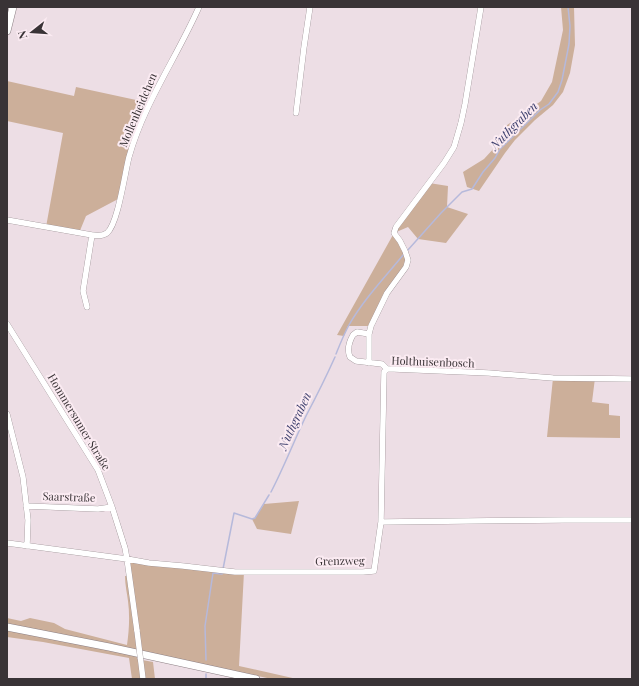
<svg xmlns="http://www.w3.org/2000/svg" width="639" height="686" font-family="'Playfair Display',serif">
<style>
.green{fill:#ccaf9a}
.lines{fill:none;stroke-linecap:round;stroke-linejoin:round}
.stream{stroke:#b6b9db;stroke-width:1.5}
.minor-casing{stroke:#8d8085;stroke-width:6}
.major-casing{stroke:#8d8085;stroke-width:8}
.minor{stroke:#fff;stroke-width:5.5}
.major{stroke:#fff;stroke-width:7}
.minor-bridge-casing{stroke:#8d8085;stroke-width:6;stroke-linecap:butt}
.minor-bridge{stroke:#fff;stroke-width:5.5}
.labels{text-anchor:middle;stroke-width:4;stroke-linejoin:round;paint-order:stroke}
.street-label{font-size:11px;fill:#393336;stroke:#fbebf2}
.water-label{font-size:12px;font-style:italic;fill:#3d3f6d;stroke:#fbebf2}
</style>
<rect width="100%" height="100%" fill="#eddee5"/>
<!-- green -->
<path class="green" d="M561,7H574L575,45L570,73L563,92L553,105L535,120L515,140L505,153L479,191L467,187L463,172L484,159L495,147L503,128L541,101L552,82L563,30Z
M7,81L74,96L76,87L150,103L138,131L120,198L86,216L79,233L46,227L63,133L7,121Z
M429,183L448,186L447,207L468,214L446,243L418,239L408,227L394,233L408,260L387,293L371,326H348L344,336L337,335L394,233Z
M553,378H595L592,402L609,404V415L620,416V438L547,437Z
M299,501L291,534L257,529L252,519L255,518L264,504Z
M127,559L244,572L239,666L297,679H272L65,635L7,625V618L21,621L30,618L54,623L65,629L127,645C129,631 130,616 128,601C127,593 125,585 125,576H129Z
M7,629L137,656V659L153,662L155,679H132L129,658L43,642L7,637Z"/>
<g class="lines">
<!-- stream -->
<path class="stream" d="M407,251L441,213L462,192L472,189L483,172L495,158L500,149L540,110L549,104L558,92L562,80L569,44L570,26L568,7
M336,354C340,344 344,334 349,325C364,299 385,277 404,254
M271,492C284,467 294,441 306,416C316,397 326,377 335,357
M223,569L234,513L252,519L255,518L269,495
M206,660L205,626L213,573L222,574L223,573
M206,679V674"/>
<defs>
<path id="minor" d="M296,113L304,47L310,7
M7,220L92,235C98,236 103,236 107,233C118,224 125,172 129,157C144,103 177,57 199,7
M87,307L83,291L92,235
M7,324L98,470L112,507L125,548L127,559L137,631
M369,334L357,332L353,335C349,342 347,350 350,357L356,361L382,364L387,369
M369,363V334L371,326L387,293L406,267L408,260L405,251L400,241L394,233L396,227L444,163L454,147L461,123L465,104L481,7
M7,414L23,477L28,520L27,546
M26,506L98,509L112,507
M381,522L384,372L387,369H394L489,373L553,378L632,379
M7,543L127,559L149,563L183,566L235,572H363L374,571L381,522L564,520H632"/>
<path id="major" d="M7,31L13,7
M7,627L109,647L256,679"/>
</defs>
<!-- minor casing -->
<use href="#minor" class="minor-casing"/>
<!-- major casing -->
<use href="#major" class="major-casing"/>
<!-- minor -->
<use href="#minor" class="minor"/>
<!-- major -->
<use href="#major" class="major"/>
<defs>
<path id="minor-bridge" d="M137,631L143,679"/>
</defs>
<!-- minor-bridge casing -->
<use href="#minor-bridge" class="minor-bridge-casing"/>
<!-- minor-bridge -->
<use href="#minor-bridge" class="minor-bridge"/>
</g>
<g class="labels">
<!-- street labels -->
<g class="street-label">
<text transform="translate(138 110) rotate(-67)" y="4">Mollenheidchen</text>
<text transform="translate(433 362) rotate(2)" y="4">Holthuisenbosch</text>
<text transform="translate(79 422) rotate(59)" y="4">Hommersumer Straße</text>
<text transform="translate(69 497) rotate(2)" y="4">Saarstraße</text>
<text transform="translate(340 561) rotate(-1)" y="4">Grenzweg</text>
</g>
<!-- water labels -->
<g class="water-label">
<text transform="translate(514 126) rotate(-45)" y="4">Nuthgraben</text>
<text transform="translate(295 421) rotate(-65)" y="4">Nuthgraben</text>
</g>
</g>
<!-- border -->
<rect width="639" height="686" fill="none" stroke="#393336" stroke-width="16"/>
<!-- north arrow -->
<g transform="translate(32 32) rotate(253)" stroke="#fbebf2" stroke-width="3" paint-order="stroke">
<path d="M0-3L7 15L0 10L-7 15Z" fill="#393336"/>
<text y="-6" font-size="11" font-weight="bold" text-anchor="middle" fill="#393336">N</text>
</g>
</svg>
